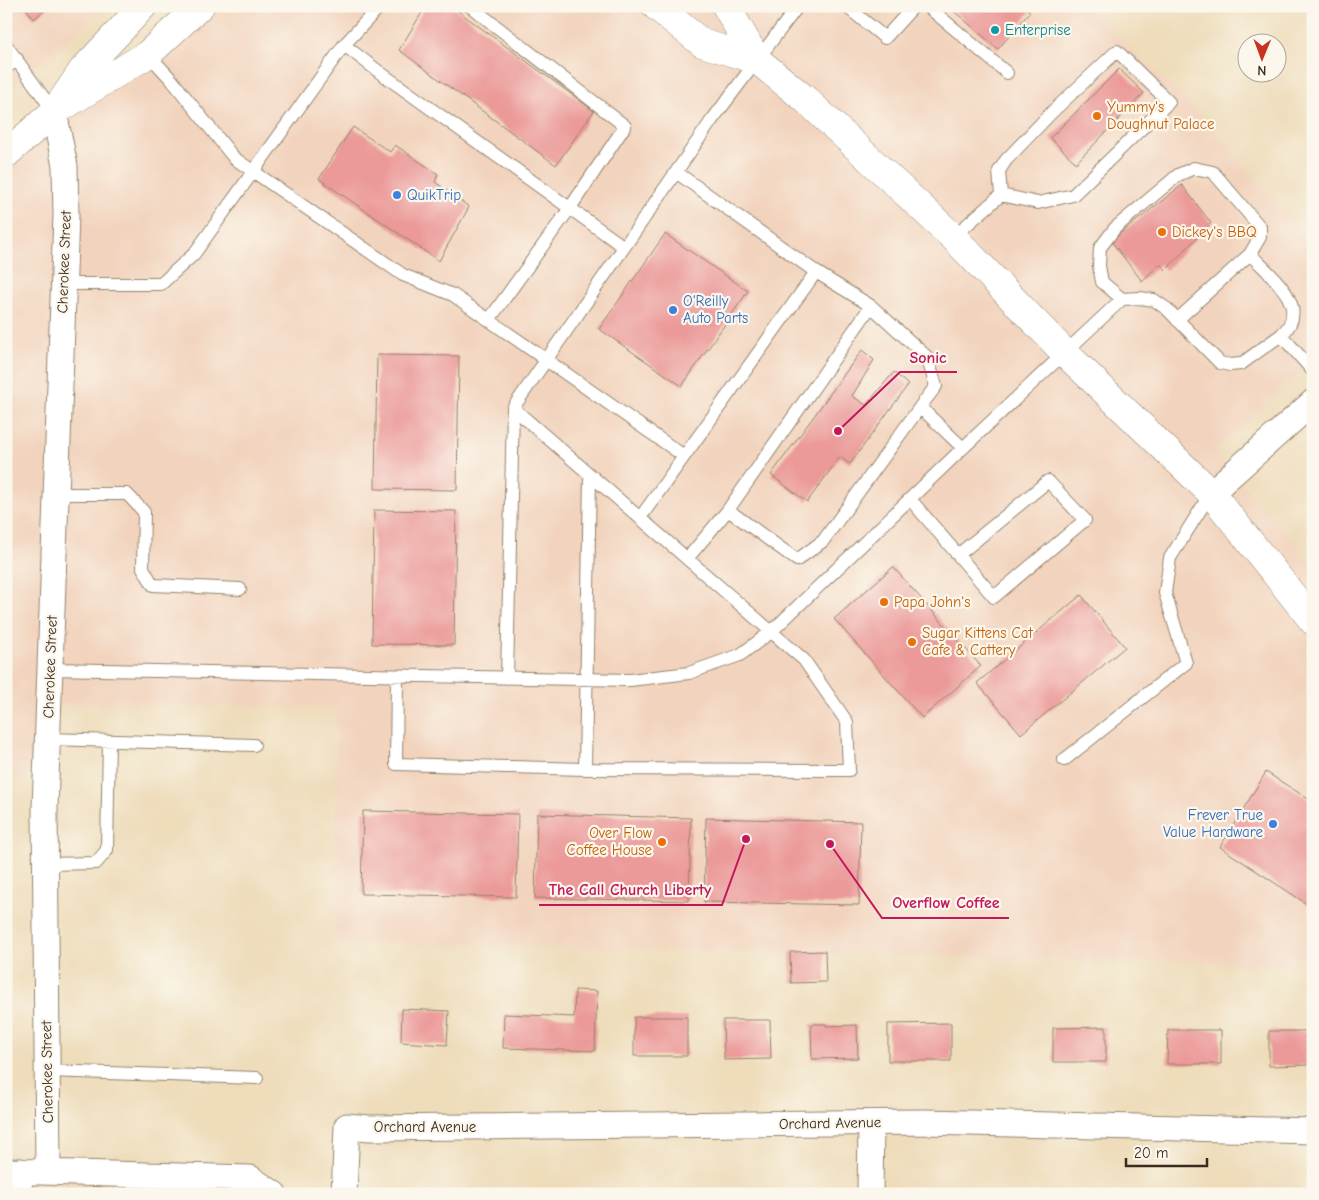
<svg xmlns="http://www.w3.org/2000/svg" width="1319" height="1200" font-family="'Comic Neue',sans-serif">
<style>
.built{fill:#f2d4be}
.building{fill:#eb9a99}
.lines{fill:none;stroke-linecap:round;stroke-linejoin:round}
.lane-casing{stroke:#94836c;stroke-width:14}
.street-casing{stroke:#94836c;stroke-width:27}
.secondary-casing{stroke:#94836c;stroke-width:29}
.highway-casing{stroke:#94836c;stroke-width:29}
.lane{stroke:#fff;stroke-width:12}
.street{stroke:#fff;stroke-width:25}
.secondary{stroke:#fff;stroke-width:28}
.highway{stroke:#fff;stroke-width:28}
.culture-dot{fill:#0f9aa8;stroke:#fbf7ec;stroke-width:2}
.food-dot{fill:#e8710a;stroke:#fbf7ec;stroke-width:2}
.shop-dot{fill:#3f7fe0;stroke:#fbf7ec;stroke-width:2}
.labels{text-anchor:middle;stroke-width:4.5;stroke-linejoin:round;paint-order:stroke}
.culture-label{font-size:15px;fill:#0d838f;stroke:#fbf7ec;text-anchor:start}
.food-label{font-size:15px;fill:#c56008;stroke:#fbf7ec;text-anchor:start}
.shop-label{font-size:15px;fill:#366cbe;stroke:#fbf7ec;text-anchor:start}
.street-label{font-size:15px;fill:#3b2a1e;stroke:#fbf7ec}
.leader{fill:none;stroke:#c2185b;stroke-width:2}
.callout-dot{fill:#c2185b;stroke:#fbf7ec;stroke-width:2}
.callout-label{font-size:16px;text-anchor:middle;font-weight:bold;fill:#c2185b;stroke:#fbf7ec;stroke-width:4.5;stroke-linejoin:round;paint-order:stroke}
</style>
<rect width="100%" height="100%" fill="#fbf7ec"/>
<filter id="ink" filterUnits="userSpaceOnUse"><feTurbulence type="fractalNoise" baseFrequency=".02" numOctaves="2"/><feDisplacementMap in="SourceGraphic" scale="10" xChannelSelector="R" yChannelSelector="G"/><feConvolveMatrix kernelMatrix="1 2 1 2 8 2 1 2 1" color-interpolation-filters="sRGB"/></filter>
<filter id="wash" filterUnits="userSpaceOnUse"><feTurbulence type="fractalNoise" baseFrequency=".0096" numOctaves="4" result="noise"/><feDisplacementMap in="SourceGraphic" scale="20" xChannelSelector="R" yChannelSelector="G"/><feGaussianBlur stdDeviation="1.12" result="paint"/><feColorMatrix in="noise" values="0 0 0 0 0 0 0 0 0 0 0 0 0 0 0 0 0 1.4 0 .05"/><feComposite in="paint" operator="in"/></filter>
<g filter="url(#wash)">
<rect width="100%" height="100%" fill="#eedcba"/>
<!-- built -->
<path class="built" d="M6,6H107L6,93Z
M182,6H1087L1210,125L1313,243V361L1215,452L1313,563V965L335,942L336,707L61,704L24,779H6V162Z"/>
<g id="blocks">
<!-- building -->
<path class="building" d="M24,6H50L34,19Z
M426,6H451L594,111L556,165L399,50Z
M948,6H1024L1030,12L998,49Z
M1119,69L1144,93L1076,163L1050,138Z
M353,127L390,152L395,145L438,174L435,182L469,207L439,261L319,179Z
M1182,185L1211,223L1166,270L1160,264L1142,281L1111,241Z
M665,234L748,291L682,386L599,329Z
M862,350L874,360L852,396L866,405L894,372L908,385L850,464L840,457L807,502L771,475Z
M377,355L459,356L457,490L375,489Z
M374,510L456,511L454,645L372,644Z
M893,567L981,666L922,718L834,619Z
M1081,595L1125,647L1021,734L977,683Z
M1266,772L1313,802V908L1220,847Z
M363,811L518,814L516,897L361,894Z
M537,814L691,818L689,901L535,898Z
M706,818L861,822L859,905L704,902Z
M825,951L826,982L791,983L790,952Z
M575,990L597,991L595,1051L503,1048L504,1014L574,1017Z
M402,1009L449,1011L447,1045L401,1042Z
M634,1017H687V1056H634Z
M723,1020H770L771,1059L724,1060Z
M951,1023V1061H888V1024Z
M811,1024H826V1026L857,1025L858,1058L812,1059Z
M1106,1027V1062H1053V1028Z
M1168,1030H1221V1064H1167Z
M1269,1031H1310V1065L1269,1066Z"/>
</g>
</g>
<g filter="url(#ink)">
<use href="#blocks" fill-opacity="0" stroke="#94836c" stroke-width="1"/>
<g class="lines">
<defs>
<path id="lane" d="M380,6L344,45L378,71L624,247
M470,6L625,126L570,208L489,320
M846,6L885,38L914,6
M927,6L1007,73
M6,45L54,112
M1117,51L1169,102L1073,195L1038,203L1001,195L999,171L1006,160L1052,112Z
M148,54L171,79L234,158L403,275L453,295L684,456
M6,68L17,59
M953,237L1001,195
M1250,254C1270,275 1313,307 1281,335
M816,272L871,306
M63,284H161L194,254L344,45
M1122,299L1102,282L1099,266L1100,248L1115,228L1178,175L1194,168L1213,172L1260,227V237L1250,254L1177,320
M920,407L936,386L927,357L871,306L728,510L797,560L823,541L920,407L963,448
M513,408L712,120L798,6
M56,494H127L144,512L143,568L153,585L240,589
M910,499L994,597L1085,520L1048,481L958,555
M640,518L816,272L676,172
M687,559L728,510
M50,669L630,680L689,673L740,655L771,632L963,448L1122,299L1140,298L1154,300L1167,309L1220,363L1230,365L1241,364L1281,335L1313,371
M397,676L396,764L585,769L590,475
M507,678L513,408L804,660L847,722L849,770L585,769
M48,739L254,745
M1064,760L1186,663L1165,593L1170,558L1211,493
M45,864L96,863L107,850L109,741
M47,1071L257,1078"/>
<path id="street" d="M1211,493L1313,402
M6,1171L250,1178L274,1194
M48,1171L45,808L66,215L65,166L54,112
M19,1194L20,1171
M344,1194L347,1126L370,1128L923,1122L1313,1131
M870,1194L871,1123"/>
<path id="secondary" d="M59,105L83,70L143,6
M6,154L54,112L148,54L200,6"/>
<path id="highway" d="M656,6L702,43L757,60
M726,6L757,60L805,99L953,237L1065,353L1211,493L1313,621"/>
</defs>
<!-- lane casing -->
<use href="#lane" class="lane-casing"/>
<!-- street casing -->
<use href="#street" class="street-casing"/>
<!-- secondary casing -->
<use href="#secondary" class="secondary-casing"/>
<!-- highway casing -->
<use href="#highway" class="highway-casing"/>
<!-- lane -->
<use href="#lane" class="lane"/>
<!-- street -->
<use href="#street" class="street"/>
<!-- secondary -->
<use href="#secondary" class="secondary"/>
<!-- highway -->
<use href="#highway" class="highway"/>
</g>
</g>
<!-- markers -->
<circle class="culture-dot" cx="995" cy="30" r="5"/>
<g class="food-dot">
<circle cx="1097" cy="116" r="5"/>
<circle cx="1162" cy="232" r="5"/>
<circle cx="884" cy="602" r="5"/>
<circle cx="912" cy="642" r="5"/>
<circle cx="662" cy="842" r="5"/>
</g>
<g class="shop-dot">
<circle cx="397" cy="195" r="5"/>
<circle cx="673" cy="310" r="5"/>
<circle cx="1273" cy="824" r="5"/>
</g>
<g class="labels">
<!-- culture labels -->
<g class="culture-label">
<text x="1005" y="35">Enterprise</text>
</g>
<!-- food labels -->
<g class="food-label">
<text x="1107" y="112">Yummy's<tspan x="1107" dy="17">Doughnut Palace</tspan></text>
<text x="1172" y="237">Dickey's BBQ</text>
<text x="894" y="607">Papa John's</text>
<text x="922" y="638">Sugar Kittens Cat<tspan x="922" dy="17">Cafe &amp; Cattery</tspan></text>
<text x="652" y="838" text-anchor="end">Over Flow<tspan x="652" dy="17">Coffee House</tspan></text>
</g>
<!-- shop labels -->
<g class="shop-label">
<text x="407" y="200">QuikTrip</text>
<text x="683" y="306">O'Reilly<tspan x="683" dy="17">Auto Parts</tspan></text>
<text x="1263" y="820" text-anchor="end">Frever True<tspan x="1263" dy="17">Value Hardware</tspan></text>
</g>
<!-- street labels -->
<g class="street-label">
<text transform="translate(64 262) rotate(-88)" y="5">Cherokee Street</text>
<text transform="translate(50 667) rotate(-88)" y="5">Cherokee Street</text>
<text transform="translate(47 1072) rotate(-91)" y="5">Cherokee Street</text>
<text transform="translate(830 1123) rotate(-1)" y="5">Orchard Avenue</text>
<text x="425" y="1132">Orchard Avenue</text>
</g>
</g>
<!-- callouts -->
<path class="leader" d="M838 431L900 372H957M746 839L722 905H539M830 844L882 918H1009"/>
<g class="callout-dot">
<circle cx="838" cy="431" r="5"/>
<circle cx="746" cy="839" r="5"/>
<circle cx="830" cy="844" r="5"/>
</g>
<g class="callout-label">
<text x="928" y="363">Sonic</text>
<text x="630" y="895">The Call Church Liberty</text>
<text x="946" y="908">Overflow Coffee</text>
</g>
<!-- margin -->
<rect width="1319" height="1200" fill="none" stroke="#fbf7ec" stroke-width="25"/>
<!-- north arrow -->
<g transform="translate(1262 58) rotate(181)"><circle r="24" fill="#fbf7ec" stroke="#aea59a"/>
<path d="M0-4L9 19L0 12L-9 19Z" fill="#c8321e"/>
<text y="-8" font-size="14" font-weight="bold" text-anchor="middle" fill="#3b2a1e">N</text>
</g>
<!-- scale -->
<path d="M1126 1158v8h81v-8" fill="none" stroke="#3b2a1e" stroke-width="2.5"/>
<text x="1134" y="1158" font-size="15" fill="#3b2a1e" stroke="#fbf7ec" stroke-width="4" paint-order="stroke">20 m</text>
</svg>
